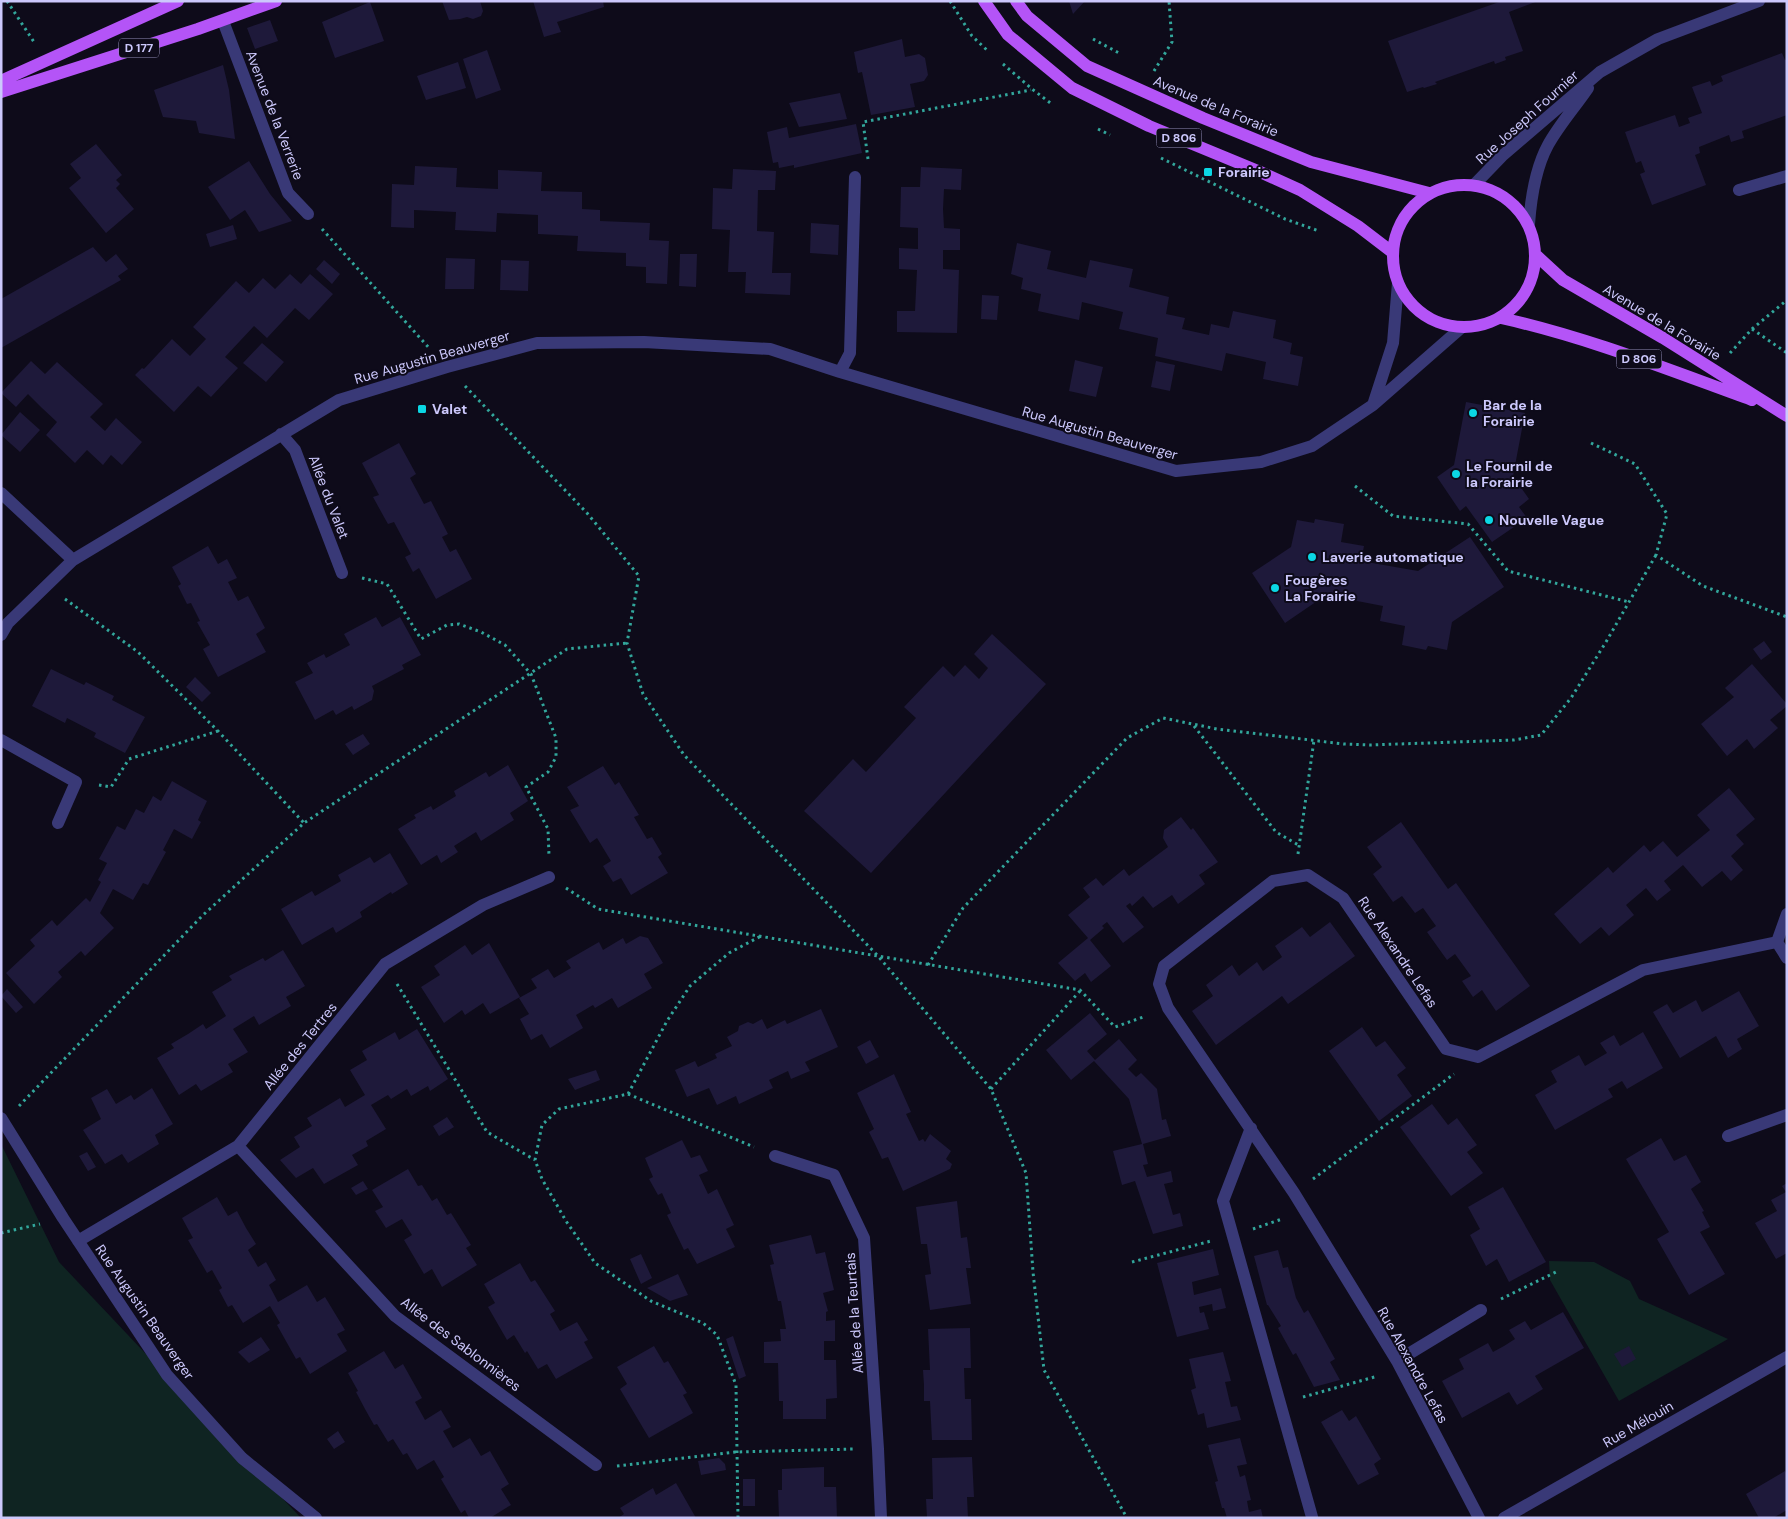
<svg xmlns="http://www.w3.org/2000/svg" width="1788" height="1519" font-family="'DM Sans',sans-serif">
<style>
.green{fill:#0f2422}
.building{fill:#1e193a}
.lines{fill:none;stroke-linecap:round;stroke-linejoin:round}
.path{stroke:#32a69b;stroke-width:3;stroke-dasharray:2.5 4;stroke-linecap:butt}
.minor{stroke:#393977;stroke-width:12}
.major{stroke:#b454f7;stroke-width:12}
.poi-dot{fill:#0bd7e4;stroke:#0e0b1a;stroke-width:2}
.labels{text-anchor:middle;stroke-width:4;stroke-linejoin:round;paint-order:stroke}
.shield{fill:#0e0b1a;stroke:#938fb8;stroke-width:1}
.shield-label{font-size:12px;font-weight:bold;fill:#ccc8fc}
.street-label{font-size:14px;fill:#ccc8fc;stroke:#0e0b1a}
.poi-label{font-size:14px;font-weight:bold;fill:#ccc8fc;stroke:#0e0b1a;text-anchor:start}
</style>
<rect width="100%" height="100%" fill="#0e0b1a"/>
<!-- green -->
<path class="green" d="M1,1144L59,1262L301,1518H1Z
M1549,1261L1594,1262L1630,1281L1639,1299L1728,1339L1619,1401L1550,1280Z"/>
<!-- building -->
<path class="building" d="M442,1H480L483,11L481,16L473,19L467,17L460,19L449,20Z
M533,1H603L604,7L557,22L561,32L544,37Z
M1069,1H1085L1073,14Z
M1502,1H1538L1509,12L1523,51L1505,57L1506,60L1495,64L1494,61L1435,82L1437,84L1424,88L1423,87L1407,92L1388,41Z
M370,2L384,41L335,58L322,22Z
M270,20L278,41L255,49L247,28Z
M902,39L905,57L919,54L925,58L928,75L924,81L910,84L915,107L871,115L862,72L858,73L854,52Z
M487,50L501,90L476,99L463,59Z
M1782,53L1785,60L1787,59V115L1742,131L1744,138L1731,142L1729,135L1699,147L1700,153L1695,155L1706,185L1652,205L1640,174L1645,172L1641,161L1636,163L1625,132L1675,115L1679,127L1690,123L1688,118L1702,113L1692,87L1710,81L1712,86L1723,81L1721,76Z
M458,62L466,88L426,100L417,76Z
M223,65L229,90L235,139L199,133L196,121L163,117L154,90Z
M840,93L847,119L799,127L789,103Z
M856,124L862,153L794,168V165L779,168L778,162L773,163L767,132L787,127L789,138Z
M96,144L122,175L116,180L120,184L116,188L134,209L106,233L69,188L81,178L70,164Z
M249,161L270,194L292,221L259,232L245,210L230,220L208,187Z
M415,166L457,168L456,187L498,189V170L542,172L541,191L582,192V209L600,210V221L650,223L649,240L669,241L667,284L646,283V267L626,266V253L577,251L578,236L538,234V215L497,213L496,232L455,230L456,212L414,210V228L391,227L392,184L414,185Z
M921,167L962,169L961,190L944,189L943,209L944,228L960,229V250H943V269L959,270L957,333L897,332V311H915L917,270L899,269V248L918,249V228L900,227L901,187H920Z
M733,169L776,171L775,190H758L757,231L774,232L772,273H791L790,295L745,293L746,272H728L730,230L712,229L713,188L732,189Z
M811,223L839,225L838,255L810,253Z
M233,225L237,239L210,247L206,234Z
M1017,243L1051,251L1047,269L1086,278L1090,260L1133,269L1129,287L1169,297L1166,314L1185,318L1182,329L1209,335L1211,324L1229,328L1233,311L1276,320L1273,338L1292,343L1290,354L1303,357L1298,386L1263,379L1266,362L1226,353L1222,371L1155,356L1158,338L1119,329L1123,312L1082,302L1079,320L1038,311L1041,294L1021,289L1023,278L1011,274Z
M93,247L106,262L116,254L128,269L118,276L121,280L1,348V299Z
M680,254H697L696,287L679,286Z
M446,258L475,259L474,289H445Z
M324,260L340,274L332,284L316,269Z
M501,260L529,261L528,291L500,290Z
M290,274L301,284L310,274L333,294L309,320L295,308L267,338L254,326L225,357L238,368L211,397L198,386L174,412L135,375L142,368L144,369L172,339L190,356L206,339L193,327L236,281L249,293L263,278L275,289Z
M982,295L999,296L997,320L981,319Z
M262,343L284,362L266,382L243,363Z
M1075,360L1103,367L1096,397L1069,391Z
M31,361L45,374L57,362L103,404L90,417L105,431L116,418L142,442L122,465L111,455L103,465L87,450L75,463L46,435L57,422L42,408L28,394L16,407L1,393Z
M1156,361L1175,365L1170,391L1151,387Z
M1466,402L1525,413L1513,476L1529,499L1519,507L1527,518L1492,542L1466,506L1460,511L1437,477L1454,465Z
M20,412L40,430L20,452L1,435Z
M399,443L416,474L410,478L424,504L431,501L448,534L442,537L450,552L456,549L472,579L436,599L419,568L413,572L405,557L411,554L394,522L388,524L384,517L373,497L379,495L362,463Z
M1315,519L1344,524L1341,542L1364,546L1361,561L1418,571L1470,537L1504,587L1452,622L1447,650L1428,646L1426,650L1402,645L1405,626L1380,621L1383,606L1326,595L1285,623L1252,573L1291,547L1297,520L1314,523Z
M208,546L218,564L227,559L237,578L228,582L238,601L248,596L265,628L256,634L266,652L218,677L203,649L210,645L197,622L200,621L191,603L187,604L178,586L181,584L172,567Z
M376,617L382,627L400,617L421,655L402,665L404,669L372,686L374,691L372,700L354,710L352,706L336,715L333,710L315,720L295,682L313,673L307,663L324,654L326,658L350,645L344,634Z
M992,634L1046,684L871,873L804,811L853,759L866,772L916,718L904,707L943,666L954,677L965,665L979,679L988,668L974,654Z
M1764,641L1772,652L1761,660L1753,649Z
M1752,664L1787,704V706L1770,720L1778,728L1754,749L1747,739L1727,756L1701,724L1734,697L1725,688Z
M51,669L84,685L86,682L114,696L112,700L145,717L125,753L94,737L96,733L67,718L65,723L32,706Z
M195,677L211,693L202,702L186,687Z
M363,734L370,744L353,755L345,744Z
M508,765L528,801L510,813L514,820L481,841L476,832L454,846L458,852L441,863L437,855L421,865L398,829L416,818L414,815L431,806L433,810L456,796L454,791L486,772L489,777Z
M603,766L615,785L619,782L628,797L639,815L634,817L647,839L652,837L662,854L658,857L668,873L631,895L621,878L613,882L603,866L611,861L597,838L590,843L570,810L579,806L567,787Z
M172,781L207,801L198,820L201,822L192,839L174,829L163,850L166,852L148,885L143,883L133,900L113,889L100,913L114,928L85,956L81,951L58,972L62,977L34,1004L6,973L35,946L30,940L52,920L57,926L86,898L90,902L101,882L98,880L107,863L99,859L117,826L125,830L136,809L144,813L153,796L161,801Z
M1729,788L1755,819L1736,835L1744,844L1731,856L1743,870L1731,881L1722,871L1702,887L1683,865L1664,881L1671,890L1657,901L1646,888L1626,905L1634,915L1628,920L1609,936L1601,927L1580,944L1554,914L1608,867L1613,873L1644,845L1650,852L1663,841L1677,857L1710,830L1697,815Z
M1181,817L1191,830L1193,828L1218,862L1199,875L1205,884L1178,904L1172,895L1153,908L1143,896L1132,906L1130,903L1126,906L1144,927L1123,943L1107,922L1102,926L1104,928L1090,940L1111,966L1091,982L1085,973L1075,981L1058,963L1088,938L1068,915L1090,897L1083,888L1096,878L1103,886L1124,869L1129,876L1168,847L1163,838L1164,830Z
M1401,822L1448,889L1456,883L1530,986L1496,1011L1482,990L1473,997L1462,981L1471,976L1455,954L1447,960L1427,932L1436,926L1423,908L1415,913L1402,896L1393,902L1373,874L1382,867L1367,847Z
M390,853L408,884L392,894L391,892L360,912L362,917L336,933L333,927L302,945L281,909L312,891L315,896L341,881L338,875L370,857L374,863Z
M1330,922L1355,956L1288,1004L1282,996L1216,1045L1192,1011L1213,996L1206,985L1232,965L1239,976L1257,962L1263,971L1282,957L1275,946L1302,927L1310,937Z
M640,936L648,938L663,963L644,974L652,988L618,1008L612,998L595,1008L593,1005L576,1015L583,1028L550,1048L542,1034L531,1040L520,1019L529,1014L519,998L537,988L531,979L548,969L554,978L571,968L566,961L599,942L603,950L623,938L626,944Z
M489,943L520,997L490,1014L483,1003L465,1015L462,1010L444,1023L421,987L440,975L434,966L465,945L472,955Z
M283,950L305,986L286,997L291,1006L259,1025L254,1016L233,1029L248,1052L228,1064L233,1072L201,1091L196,1084L179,1095L157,1058L174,1048L171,1044L188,1034L203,1024L206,1029L226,1016L212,992L232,980L229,976L263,958L265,961Z
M7,989L23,1007L16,1013L1,996Z
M1739,991L1759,1026L1737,1039L1742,1049L1728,1058L1716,1036L1680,1058L1653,1012L1667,1004L1673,1013L1696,1000L1702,1012Z
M821,1009L838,1047L805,1062L810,1071L791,1079L788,1071L769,1080L773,1088L739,1104L736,1096L717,1105L709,1088L687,1097L675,1070L695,1061L698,1067L717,1058L715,1054L732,1046L727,1037L738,1031L739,1026L748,1022L753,1024L762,1019L767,1029L785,1020L787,1024Z
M1090,1013L1107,1034L1087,1051L1095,1060L1119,1039L1137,1060L1128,1069L1136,1077L1141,1073L1157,1089L1162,1120L1166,1119L1171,1136L1143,1144L1148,1164L1143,1165L1147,1177L1171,1171L1173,1182L1164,1184L1173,1215L1180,1213L1183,1226L1153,1234L1135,1181L1122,1185L1113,1151L1142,1144L1129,1099L1094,1061L1071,1080L1046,1050Z
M1362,1027L1376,1047L1385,1041L1406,1068L1397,1075L1412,1096L1379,1121L1329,1051Z
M417,1029L448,1079L430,1091L428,1086L411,1096L407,1089L391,1099L388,1095L371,1105L386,1129L366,1141L368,1146L352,1155L358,1165L324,1184L313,1168L296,1178L280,1160L300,1147L294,1137L312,1126L307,1118L340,1098L345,1107L365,1095L350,1070L367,1060L362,1051L395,1032L399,1040Z
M1643,1032L1663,1068L1627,1089L1622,1081L1608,1089L1613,1097L1555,1130L1535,1095L1557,1082L1551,1071L1579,1055L1585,1066L1607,1053L1600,1043L1614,1035L1620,1046Z
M870,1040L879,1057L866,1064L857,1047Z
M596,1070L600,1080L575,1090L568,1079Z
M894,1074L911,1112L906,1114L919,1141L923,1139L925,1142L930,1134L951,1151L946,1159L952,1164L950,1169L903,1191L888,1157L882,1159L875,1144L869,1132L874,1129L857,1093Z
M152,1088L173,1124L155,1135L159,1144L128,1163L122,1154L105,1164L83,1130L101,1119L91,1098L107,1089L116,1104L131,1095L134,1100Z
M1432,1104L1448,1125L1457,1118L1477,1145L1467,1152L1483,1173L1451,1196L1400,1127Z
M447,1117L454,1127L439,1136L433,1126Z
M1661,1138L1674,1161L1686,1155L1701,1182L1691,1189L1704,1211L1702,1212L1710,1227L1700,1232L1725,1274L1689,1295L1657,1239L1669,1232L1626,1159Z
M682,1140L691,1158L700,1155L708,1171L699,1175L708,1194L717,1189L734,1225L726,1229L735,1247L697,1264L688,1248L684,1250L667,1215L671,1213L662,1193L658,1195L649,1179L653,1177L645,1158Z
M87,1152L96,1167L88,1171L79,1156Z
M408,1169L418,1186L422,1185L432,1201L437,1198L447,1215L451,1213L471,1245L466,1248L477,1265L442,1287L432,1269L424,1274L407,1245L404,1240L412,1235L402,1219L386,1228L375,1211L383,1207L372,1190Z
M363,1181L368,1189L356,1195L351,1188Z
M1787,1183V1253L1776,1259L1755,1223L1777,1211L1771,1200L1786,1192L1782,1186Z
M1503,1187L1546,1262L1509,1282L1497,1259L1486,1266L1470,1235L1480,1229L1468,1207Z
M217,1197L228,1216L237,1211L246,1228L256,1244L248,1250L258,1267L266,1262L276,1280L269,1285L278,1302L307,1285L317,1302L325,1297L345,1330L337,1334L347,1351L310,1374L300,1357L296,1359L277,1325L280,1323L270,1306L243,1323L232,1305L228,1307L219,1290L222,1288L212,1270L207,1273L188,1240L193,1238L182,1218Z
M957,1201L961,1238L967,1237L971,1268H966L971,1304L930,1310L925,1275L931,1274L927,1244H921L916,1207Z
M811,1235L816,1254L825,1252L834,1290L823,1293L828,1311L826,1312V1321L835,1320V1341H824V1360H836L837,1398L826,1399V1419H783V1401H779L778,1363H764V1342L781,1341L780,1329H786L781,1301H778L770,1265L774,1264L769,1245Z
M1213,1249L1219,1275L1192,1282L1194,1295L1221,1288L1226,1308L1213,1311L1212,1304L1199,1307L1200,1313L1204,1312L1209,1329L1177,1337L1157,1263Z
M1278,1250L1283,1268L1288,1267L1296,1298L1304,1313L1308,1310L1335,1359L1330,1362L1340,1380L1314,1387L1296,1353L1293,1355L1278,1328L1281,1326L1268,1305H1267L1254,1256Z
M641,1254L652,1278L641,1284L630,1259Z
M520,1263L531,1282L535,1280L555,1311L550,1314L560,1331L577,1322L588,1340L584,1342L593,1358L556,1379L547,1364L538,1369L527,1351L525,1353L514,1335L507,1340L488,1307L495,1303L484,1284Z
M678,1274L688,1295L670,1301L647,1288Z
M1563,1312L1584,1348L1535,1376L1543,1389L1517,1405L1509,1392L1462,1418L1442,1381L1464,1369L1459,1359L1488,1343L1493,1352L1504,1346L1515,1339L1509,1330L1525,1321L1531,1330Z
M970,1328L971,1368H964L965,1399H971L972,1440H932L930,1401H924V1385L923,1370H930L928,1329Z
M733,1336L746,1376L739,1379L726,1339Z
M261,1337L270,1350L249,1363L238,1352Z
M654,1346L664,1363L668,1361L687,1393L683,1395L693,1413L649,1438L620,1389L627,1384L617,1367Z
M1629,1346L1636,1359L1622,1367L1614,1354Z
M384,1351L395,1369L403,1364L422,1398L415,1402L425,1420L441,1410L451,1427L443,1431L453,1448L470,1438L481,1456L490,1451L509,1484L501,1489L511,1505L490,1518H469L465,1510L461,1513L441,1479L444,1477L434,1460L417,1470L407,1453L403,1455L393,1439L388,1442L377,1424L374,1425L365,1409L356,1392L358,1391L348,1373Z
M1223,1352L1231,1381L1225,1382L1231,1407L1237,1406L1241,1420L1207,1428L1204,1413L1198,1415L1191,1390L1196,1388L1189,1359Z
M1342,1410L1349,1421L1356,1416L1381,1459L1374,1464L1379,1474L1358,1485L1321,1422Z
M338,1431L345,1442L334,1449L327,1439Z
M1240,1438L1247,1464L1237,1466L1240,1477L1245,1475L1248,1488L1251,1500L1247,1501L1249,1512L1261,1509L1263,1518H1227L1224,1508H1222L1215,1482L1218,1481L1208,1445Z
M972,1457L974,1497H967L968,1518H927L926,1499H933L932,1458Z
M719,1458L725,1464L726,1470L701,1475L698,1461Z
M824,1467V1487H836L837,1518H779L778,1490H782V1469Z
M1785,1471L1787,1475V1510L1773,1518H1759L1746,1494Z
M743,1479H755V1506H743Z
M676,1483L696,1518H618L624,1514L620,1508L653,1488L656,1495Z"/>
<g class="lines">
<!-- path -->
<path class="path" d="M7,1L34,42
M950,1L972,36L989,52
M1093,39L1119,53
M1003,64L1032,89L1053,105
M1154,71L1172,42L1169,1
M1098,129L1110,135
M1161,158L1285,219L1319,231
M868,159L863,122L1031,90
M322,229L430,349
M1752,329L1787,353
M1730,353L1752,329L1787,300
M465,386L587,513L639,576L627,643L643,694L684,755L878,956L991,1089L1026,1173L1033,1272L1044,1370L1127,1518
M1591,443L1635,464L1667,514L1656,555L1703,586L1787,617
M1355,486L1393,516L1468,524L1508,571L1629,602
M362,578L387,584L421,639L447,625L459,624L481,632L505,645L531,674L556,738V757L548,772L526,787L548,829L549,856
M65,599L138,652L218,731L304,823
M1194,726L1276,832L1300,846
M99,785L111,787L129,759L218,731
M1298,854L1314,740
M566,888L598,909L1080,990L1115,1027L1146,1016
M928,965L963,908L1127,738L1163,718L1217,729L1344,744L1370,745L1514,740L1541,735L1571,698L1606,642L1656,555
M397,984L487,1132L535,1160
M991,1089L1080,991
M628,1094L754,1147
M19,1106L202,916L304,823L567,649L627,643
M1313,1179L1454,1074
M1253,1229L1282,1219
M1,1233L40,1224
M1132,1262L1211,1241
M1501,1299L1556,1272
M1303,1397L1378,1376
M617,1466L735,1452L855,1449
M738,1518L736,1385L717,1335L703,1323L651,1301L595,1263L566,1221L542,1179L535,1160L542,1125L559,1109L628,1094L667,1021L690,986L729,953L761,936"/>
<!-- minor -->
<path class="minor" d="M223,21L288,193L308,214
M1475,184L1502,156L1600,72L1658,39L1759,1
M1739,190L1787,176
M1529,224C1531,197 1535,169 1548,145C1559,125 1575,107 1588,88
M840,372L850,353L855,177
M1373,405L1393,343L1398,283
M281,434L295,450L342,573
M1,493L73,560
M1,635L8,623L73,560L339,400L447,367L537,343L644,342L770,349L840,372L1176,471L1261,462L1312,446L1373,405L1461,328
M1,740L76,782L58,823
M1777,942L1787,914
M1,1118L63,1218L167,1375L242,1458L316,1518
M1251,1128L1223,1201L1312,1517
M1728,1136L1787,1115
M238,1146L395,1316L596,1465
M775,1156L834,1175L864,1238L878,1449L881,1518
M78,1241L238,1146L385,964L483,905L549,877
M1397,1361L1481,1310
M1479,1518L1397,1361L1294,1193L1168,1008L1159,984L1164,966L1273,881L1308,875L1343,898L1446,1049L1478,1057L1643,970L1777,942L1787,958
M1504,1518L1787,1357"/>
<!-- major -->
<path class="major" d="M984,1L1008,35L1072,88L1149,126L1258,171L1300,190L1358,226L1392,252
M1016,1L1027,16L1087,66L1203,118L1311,162L1429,193
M1,81L178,1
M1,92L198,29L276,1
M1393 256a71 71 0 1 1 142 0a71 71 0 1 1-142 0Z
M1537,256L1563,280L1663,338L1787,416
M1501,318C1587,337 1669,370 1752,400"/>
</g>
<!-- markers -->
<g class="poi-dot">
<rect x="1203" y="167" width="10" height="10" rx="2.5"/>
<rect x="417" y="404" width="10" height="10" rx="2.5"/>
<circle cx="1473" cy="413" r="5"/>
<circle cx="1456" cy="474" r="5"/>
<circle cx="1489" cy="520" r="5"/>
<circle cx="1312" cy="557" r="5"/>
<circle cx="1275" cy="588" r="5"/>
</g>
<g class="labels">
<!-- shield labels -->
<g class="shield">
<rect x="119" y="38.5" width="40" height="19" rx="4"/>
<rect x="1156.5" y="128.5" width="45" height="19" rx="4"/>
<rect x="1616.5" y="349.5" width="45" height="19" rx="4"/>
</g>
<g class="shield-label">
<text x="139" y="52">D 177</text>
<text x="1179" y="142">D 806</text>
<text x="1639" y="363">D 806</text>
</g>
<!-- street labels -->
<g class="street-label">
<text transform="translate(1216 106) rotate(23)" y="5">Avenue de la Forairie</text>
<text transform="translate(275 115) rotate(69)" y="5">Avenue de la Verrerie</text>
<text transform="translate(1527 117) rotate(-42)" y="5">Rue Joseph Fournier</text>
<text transform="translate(1662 322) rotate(31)" y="5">Avenue de la Forairie</text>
<text transform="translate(432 357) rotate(-16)" y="5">Rue Augustin Beauverger</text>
<text transform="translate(1100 433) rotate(16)" y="5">Rue Augustin Beauverger</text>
<text transform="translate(329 497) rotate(69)" y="5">Allée du Valet</text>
<text transform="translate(1398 952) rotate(56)" y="5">Rue Alexandre Lefas</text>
<text transform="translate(300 1046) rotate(-51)" y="5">Allée des Tertres</text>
<text transform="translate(145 1312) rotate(55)" y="5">Rue Augustin Beauverger</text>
<text transform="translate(854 1313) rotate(-94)" y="5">Allée de la Teurtais</text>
<text transform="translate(461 1344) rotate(37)" y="5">Allée des Sablonnières</text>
<text transform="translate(1413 1365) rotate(61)" y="5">Rue Alexandre Lefas</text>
<text transform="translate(1638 1424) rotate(-30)" y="5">Rue Mélouin</text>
</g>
<!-- poi labels -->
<g class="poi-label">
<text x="1218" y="177">Forairie</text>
<text x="1483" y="410">Bar de la<tspan x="1483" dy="16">Forairie</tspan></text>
<text x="432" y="414">Valet</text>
<text x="1466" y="471">Le Fournil de<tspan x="1466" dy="16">la Forairie</tspan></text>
<text x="1499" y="525">Nouvelle Vague</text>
<text x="1322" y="562">Laverie automatique</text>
<text x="1285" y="585">Fougères<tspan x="1285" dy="16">La Forairie</tspan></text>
</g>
</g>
<!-- border -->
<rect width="1788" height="1519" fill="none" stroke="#ccc8fc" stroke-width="5"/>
</svg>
